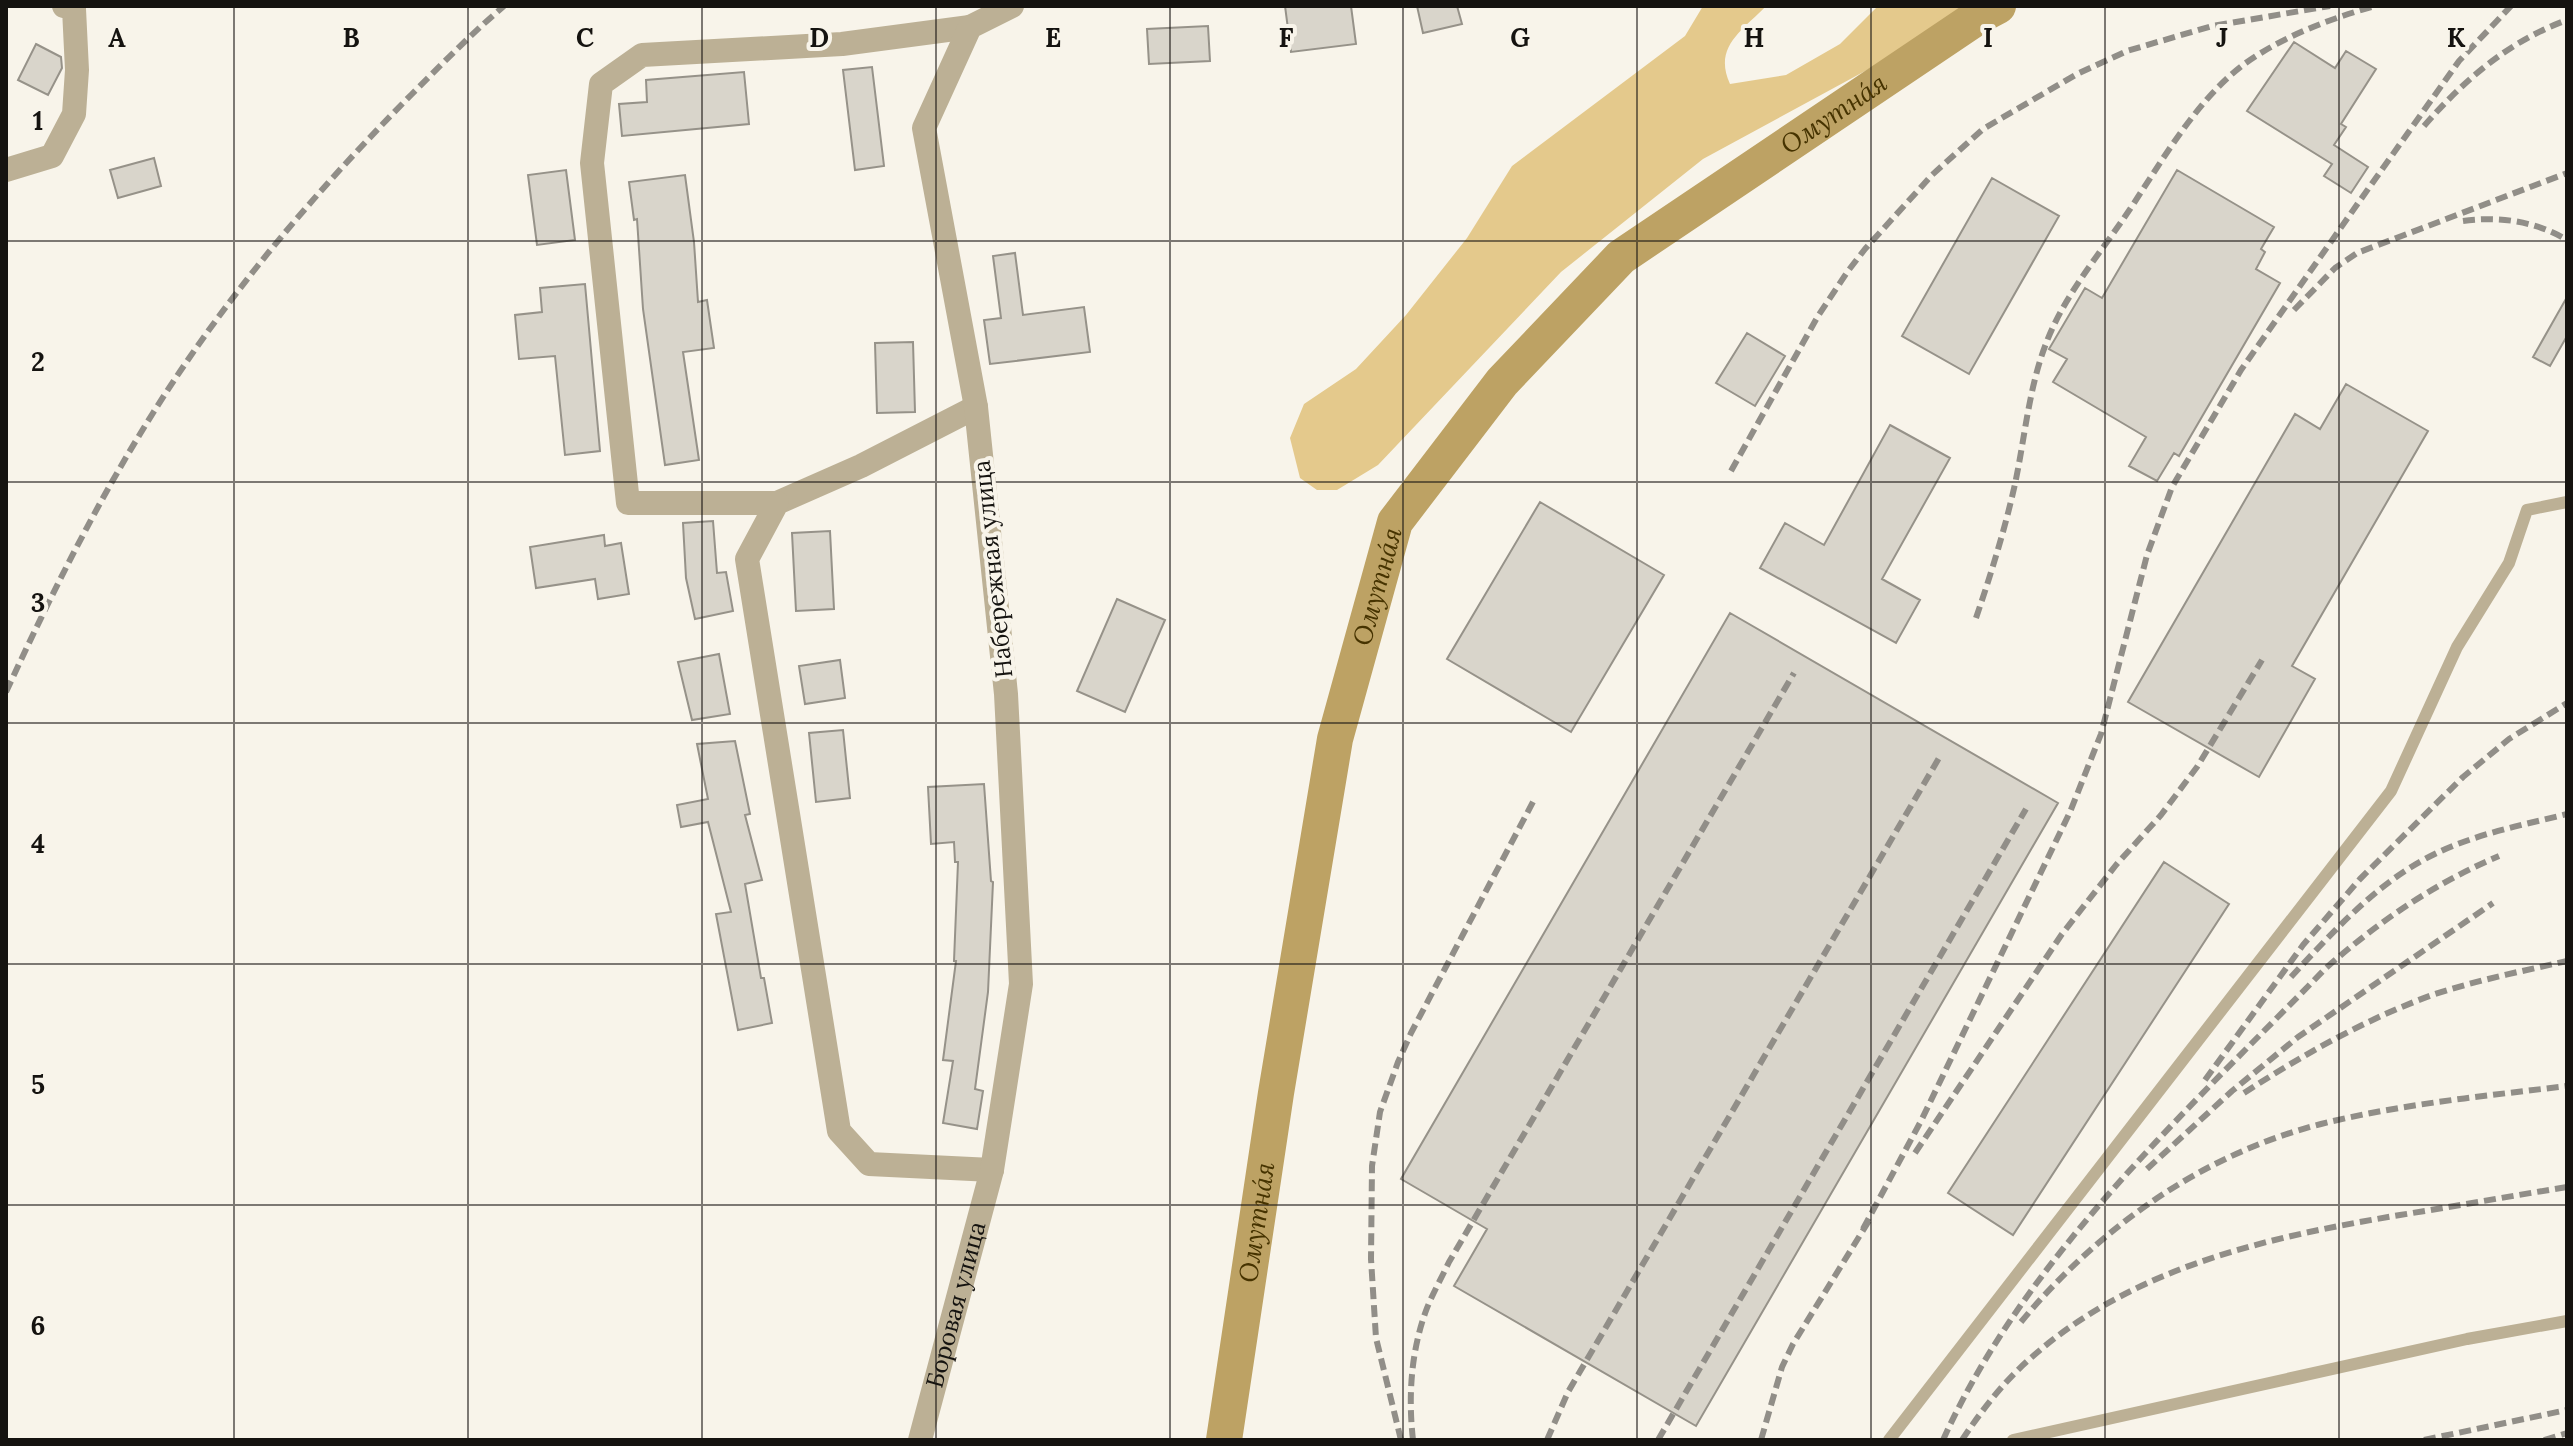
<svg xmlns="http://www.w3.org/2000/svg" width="2573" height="1446" font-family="Lora,serif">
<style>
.green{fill:#e4c98c}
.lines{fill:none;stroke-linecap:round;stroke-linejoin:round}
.river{stroke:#bda264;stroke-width:36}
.building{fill:#d9d5cb;stroke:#969289;stroke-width:2}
.lane{stroke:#bcb095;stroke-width:12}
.street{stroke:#bcb095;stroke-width:24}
.rail{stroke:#918e88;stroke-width:6;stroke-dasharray:12 6;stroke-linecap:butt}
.grid{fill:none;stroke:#151310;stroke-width:2;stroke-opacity:0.55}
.labels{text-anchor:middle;stroke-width:8;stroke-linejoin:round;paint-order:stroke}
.street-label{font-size:24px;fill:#151310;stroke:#f8f4ea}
.water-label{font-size:26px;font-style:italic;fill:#463300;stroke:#f8f4ea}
.grid-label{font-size:26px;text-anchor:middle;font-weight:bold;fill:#151310;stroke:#f8f4ea;stroke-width:8;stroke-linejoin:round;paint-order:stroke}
</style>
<rect width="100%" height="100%" fill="#f8f4ea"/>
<!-- green -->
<path class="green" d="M1703,6H1766C1742,31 1713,47 1730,84L1786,75L1840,44L1878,6H1985L1703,159L1561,272L1378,465L1337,490H1317L1300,478L1290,438L1304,404L1356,369L1406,315L1467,238L1512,166L1685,36Z"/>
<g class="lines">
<!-- river -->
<path class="river" id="s1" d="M1224,1440L1276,1093L1335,739L1395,522L1502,382L1621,257L1979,16L1998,6"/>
</g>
<!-- building -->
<path class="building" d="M1285,6H1351L1356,44L1291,52Z
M1417,6H1457L1462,24L1423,33Z
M1208,26L1210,61L1149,64L1147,29Z
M2294,42L2335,68L2346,51L2376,69L2341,124L2346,127L2334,145L2368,167L2351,193L2324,176L2332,164L2247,111Z
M36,44L61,57L62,68L48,95L18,80Z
M872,67L884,166L855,170L843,70Z
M744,72L749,124L622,136L619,104L647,102L646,80Z
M154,158L161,186L118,198L110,170Z
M566,170L575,240L537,245L528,175Z
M2177,170L2274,227L2261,249L2265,252L2256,269L2280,283L2179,456L2174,453L2157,481L2129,466L2146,437L2053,382L2067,359L2049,349L2085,288L2102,298Z
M685,175L694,242L698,302L707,300L714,348L683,352L699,460L665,465L643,309L637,219L634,220L629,182Z
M1992,178L2059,216L1969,374L1902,336Z
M1015,253L1023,315L1084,307L1090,352L990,364L984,320L1001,318L993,256Z
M585,284L600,451L565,455L555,356L519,359L515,315L542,312L540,288Z
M2567,297V336L2550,366L2533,357Z
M1747,333L1785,356L1755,406L1716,383Z
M913,342L915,412L877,413L875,343Z
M2346,384L2428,431L2292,666L2315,679L2259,777L2128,702L2295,414L2320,429Z
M1890,425L1950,458L1882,579L1920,600L1896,643L1760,568L1785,523L1824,545Z
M1540,502L1664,575L1571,732L1447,659Z
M713,521L717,573L726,572L733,611L695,619L686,578L683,523Z
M830,531L834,609L796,611L792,533Z
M604,535L605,546L621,543L629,594L598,599L595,579L536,588L530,547Z
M1117,599L1165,620L1125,712L1077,691Z
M1730,613L2058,803L1696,1426L1454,1286L1487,1229L1401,1179Z
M719,654L730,714L692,720L678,662Z
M840,660L845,698L805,704L799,666Z
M843,730L850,798L816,802L809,733Z
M735,741L750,814L745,815L762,880L745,884L761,978H764L772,1023L738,1030L716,914L731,912L708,822L681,827L677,805L708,799L697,744Z
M984,784L991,881L993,882L988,992L975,1089L983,1091L977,1129L943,1123L953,1061L943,1060L956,961H954L958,862H955L954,842L931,844L928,787Z
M2164,862L2229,904L2013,1235L1948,1193Z"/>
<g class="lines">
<!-- lane -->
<path class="lane" d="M1889,1440L2391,791L2457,647L2509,563L2527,510L2567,502
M2013,1440L2467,1339L2567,1321"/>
<!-- street -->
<g class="street">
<path d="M6,170L52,156L74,114L77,70L74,9L64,6"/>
<path d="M976,407L861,466L777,503L747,559L839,1131L869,1164L992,1170"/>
<path d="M777,503H628L592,163L601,84L642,55L842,44L970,27"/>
<path id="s2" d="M920,1440L992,1170L1021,984L1006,694L976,407L924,128L970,27L1012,6"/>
</g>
<!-- rail -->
<path class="rail" d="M2424,126C2464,80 2509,41 2567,20
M2463,221C2499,216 2535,221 2567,240
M2294,310L2335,268L2357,253L2567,173
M1731,471L1818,316L1848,271L1865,249L1932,175L1983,129L2077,74L2127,51L2212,26L2330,6
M1976,618C1991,574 2005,529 2015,484C2025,437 2029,386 2047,341C2064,297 2097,257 2124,218C2158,168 2194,102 2243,65C2281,37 2329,19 2375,6
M6,692C50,597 97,502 153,413C227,295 314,193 412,94C442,64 471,34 504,6
M2291,977C2331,934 2373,887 2425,859C2469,835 2519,826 2567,814
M2205,1080L2303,945L2360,879L2463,777L2509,739L2567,703
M2244,1093C2304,1054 2368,1018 2435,994C2478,980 2523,971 2567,961
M1915,1153L2062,934L2116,865L2161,815L2197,767L2262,660
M2147,1169L2232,1091L2298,1037L2493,903
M1863,1229L1921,1121L2070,812L2101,734L2147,555L2172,487L2241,370L2361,199L2459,61L2511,6
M2021,1322C2098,1229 2202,1154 2321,1124C2401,1104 2485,1096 2567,1086
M1401,1440L1376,1338L1371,1259L1372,1166L1380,1112L1398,1062L1411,1033L1534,800
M1413,1440C1408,1396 1411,1350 1427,1308C1433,1293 1442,1277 1449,1262L1794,673
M1547,1440L1568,1392L1939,758
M1658,1440L2026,809
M1761,1440L1782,1367L1793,1344L1870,1219
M1943,1440C2026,1256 2187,1111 2326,968C2378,922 2435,883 2499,856
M1962,1440C1982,1410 2004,1381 2032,1357C2135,1266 2269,1237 2400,1215C2456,1206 2511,1196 2567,1187
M2424,1440L2567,1410
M2544,1440L2567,1433"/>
</g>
<!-- grid -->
<path class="grid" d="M234,6V1440M468,6V1440M702,6V1440M936,6V1440M1170,6V1440M1403,6V1440M1637,6V1440M1871,6V1440M2105,6V1440M2339,6V1440M6,241H2567M6,482H2567M6,723H2567M6,964H2567M6,1205H2567"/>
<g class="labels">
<!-- street labels -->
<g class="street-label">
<text transform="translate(993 569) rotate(-96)" y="8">Набережная улица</text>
<text dy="8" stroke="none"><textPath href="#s2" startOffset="140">Боровая улица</textPath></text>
</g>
<!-- water labels -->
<g class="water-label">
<text dy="9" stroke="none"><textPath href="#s1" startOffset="1540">Омутна́я</textPath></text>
<text dy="9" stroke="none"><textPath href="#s1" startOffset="868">Омутна́я</textPath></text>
<text dy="9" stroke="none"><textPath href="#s1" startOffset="220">Омутна́я</textPath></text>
</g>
</g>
<g class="grid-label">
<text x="117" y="47">A</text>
<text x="351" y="47">B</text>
<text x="585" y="47">C</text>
<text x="819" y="47">D</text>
<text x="1053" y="47">E</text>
<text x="1286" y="47">F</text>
<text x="1520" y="47">G</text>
<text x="1754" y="47">H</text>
<text x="1988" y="47">I</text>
<text x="2222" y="47">J</text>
<text x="2456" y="47">K</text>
<text x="38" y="130">1</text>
<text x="38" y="371">2</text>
<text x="38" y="612">3</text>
<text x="38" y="853">4</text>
<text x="38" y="1094">5</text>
<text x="38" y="1335">6</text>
</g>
<!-- border -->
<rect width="2573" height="1446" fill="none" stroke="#151310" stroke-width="16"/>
</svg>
